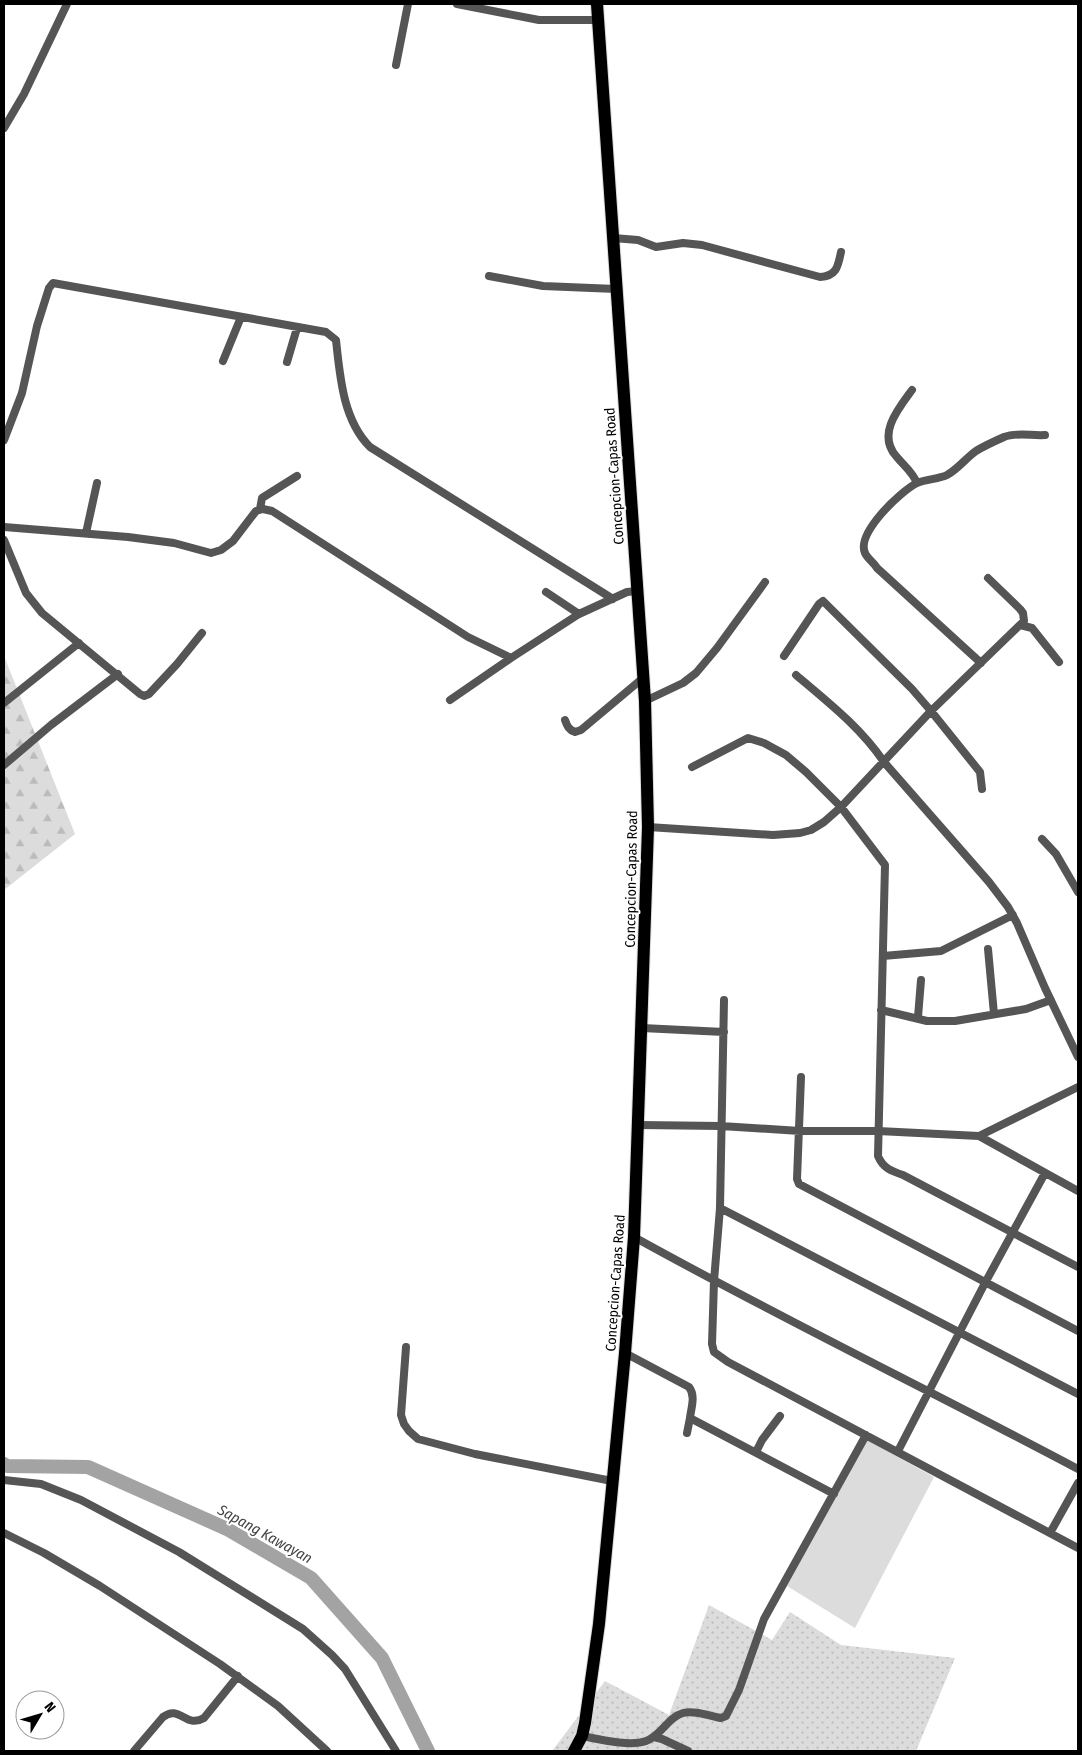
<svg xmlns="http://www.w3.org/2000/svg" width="1082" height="1755" font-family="'Fira Sans Condensed',sans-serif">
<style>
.grass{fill:url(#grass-dots)}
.forest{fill:url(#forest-firs)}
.park{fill:#dcdcdc}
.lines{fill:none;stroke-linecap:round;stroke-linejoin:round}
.river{stroke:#a3a3a3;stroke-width:14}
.primary-casing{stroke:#dbdbdb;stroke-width:14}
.minor{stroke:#555;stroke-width:8}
.primary{stroke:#000;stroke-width:12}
.labels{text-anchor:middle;stroke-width:4;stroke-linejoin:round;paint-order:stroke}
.street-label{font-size:14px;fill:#000;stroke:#fff}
.water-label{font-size:15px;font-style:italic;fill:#444;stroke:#fff}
</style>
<defs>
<pattern id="grass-dots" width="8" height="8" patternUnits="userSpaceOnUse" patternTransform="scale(1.25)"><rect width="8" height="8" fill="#dcdcdc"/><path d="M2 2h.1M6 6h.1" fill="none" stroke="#bbb" stroke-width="1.8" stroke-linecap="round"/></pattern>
<pattern id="forest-firs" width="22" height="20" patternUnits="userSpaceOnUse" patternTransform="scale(1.25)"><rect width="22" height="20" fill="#dcdcdc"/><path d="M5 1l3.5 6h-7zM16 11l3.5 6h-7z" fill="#bbb"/></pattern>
</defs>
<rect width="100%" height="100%" fill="#fff"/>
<!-- grass -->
<path class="grass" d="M709,1605L772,1640L790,1612L841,1645L955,1658L916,1751H552L605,1681L669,1715Z"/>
<!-- forest -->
<path class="forest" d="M4,656L75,834L4,890Z"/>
<!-- park -->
<path class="park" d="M867,1440L934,1477L855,1628L787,1586Z"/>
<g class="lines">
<!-- river -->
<path class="river" d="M4,1464L7,1466L88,1467L227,1529L311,1578L382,1658L428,1751"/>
<defs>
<path id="primary" d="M574,1751L582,1736L585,1723L599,1624L625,1353L634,1237L648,827L645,701L597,4"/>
</defs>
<!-- primary casing -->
<use href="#primary" class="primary-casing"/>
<!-- minor -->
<path class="minor" d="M457,4L539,20H599
M396,65L408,4
M4,128L24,94L67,4
M613,238L638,240L656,247L683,243L702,245L820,277C837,276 838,266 841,252
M489,276L543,286L616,289
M223,361L241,317
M287,362L297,328
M912,390C898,409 877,434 896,456C904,466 912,471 917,483
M4,440L22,393L37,326L49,288L53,283L326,332L336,340C340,377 343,420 370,447L613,599
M260,509L262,498L297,476
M4,527L128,537L174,543L211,553L221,550L233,541L256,511L263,509L272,511L468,637L511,658L579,614L627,592L637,591
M86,533L97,483
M4,540L26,593L42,613L140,694L144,696L149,694L177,664L202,633
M546,592L579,614
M1020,625L1032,628L1059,662
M784,656L819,604L823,601L912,689L931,711L980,772L982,789
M981,663L877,568C874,563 867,558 865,553C856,533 901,491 917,483C927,479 939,479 947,475C958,469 966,458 976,451C984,446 995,441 1004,437C1016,432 1032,436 1045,435
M796,675C829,703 860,727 884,762L989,882L1008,907L1017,923L1045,988L1078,1057
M450,700L511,658
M645,701L683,683L696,673L717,648L765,582
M4,703L79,643
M565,720C567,726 569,730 575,732L581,730L643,678
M4,765L51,725L118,674
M692,767L748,738L764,743L786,755L806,772L841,807L885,865L878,1156C883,1168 891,1171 903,1175L1078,1267
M648,827L773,835L800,833L811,830L824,822L841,807L931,711L1024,621L1023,613L1020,609L988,578
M1042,839L1056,854L1078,892
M988,949L994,1014
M883,956L941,951L1013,915
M724,1000L720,1208L714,1281L712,1344L714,1352L728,1362L1078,1548
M881,1010L927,1021H955L1026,1009L1051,1000
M918,1017L921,980
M642,1028L724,1032
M801,1077L797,1179L799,1184L1078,1331
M639,1125L721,1126L800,1131H878L979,1136L1078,1191
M979,1136L1078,1087
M720,1208L1078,1394
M634,1237C780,1318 931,1391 1078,1469
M406,1347L401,1415L404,1424L409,1431L418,1439L475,1454L612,1481
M625,1353L689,1387C696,1396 691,1408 690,1418L834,1494
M687,1433L690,1418
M898,1451L985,1283L1045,1173
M756,1452L762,1440L780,1416
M4,1480L41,1484L81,1500L179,1552L303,1629L332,1655L345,1669L396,1751
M4,1533L44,1553L100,1586L220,1664L278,1706L327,1751
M1050,1533L1078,1483
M582,1736C598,1739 630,1747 646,1741C661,1736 668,1717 683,1713C694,1710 710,1716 721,1718L726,1716L739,1690L764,1619L866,1435
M654,1737L662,1739L688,1751
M134,1751L163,1717C180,1704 185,1729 204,1718L238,1676"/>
<!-- primary -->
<use href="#primary" class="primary"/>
</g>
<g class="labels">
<!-- street labels -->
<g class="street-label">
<text transform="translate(614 476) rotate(-94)" y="5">Concepcion-Capas Road</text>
<text transform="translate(631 879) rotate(-89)" y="5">Concepcion-Capas Road</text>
<text transform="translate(615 1283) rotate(-86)" y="5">Concepcion-Capas Road</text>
</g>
<!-- water labels -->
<g class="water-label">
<text transform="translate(265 1534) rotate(29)" y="5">Sapang Kawayan</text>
</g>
</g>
<!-- border -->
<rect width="1082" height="1755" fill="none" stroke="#000000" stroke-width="10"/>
<!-- north arrow -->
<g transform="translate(40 1715) rotate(52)"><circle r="24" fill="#ffffff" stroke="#999999"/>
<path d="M0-4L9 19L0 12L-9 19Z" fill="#000000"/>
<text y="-8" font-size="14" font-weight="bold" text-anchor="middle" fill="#000000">N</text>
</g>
</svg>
